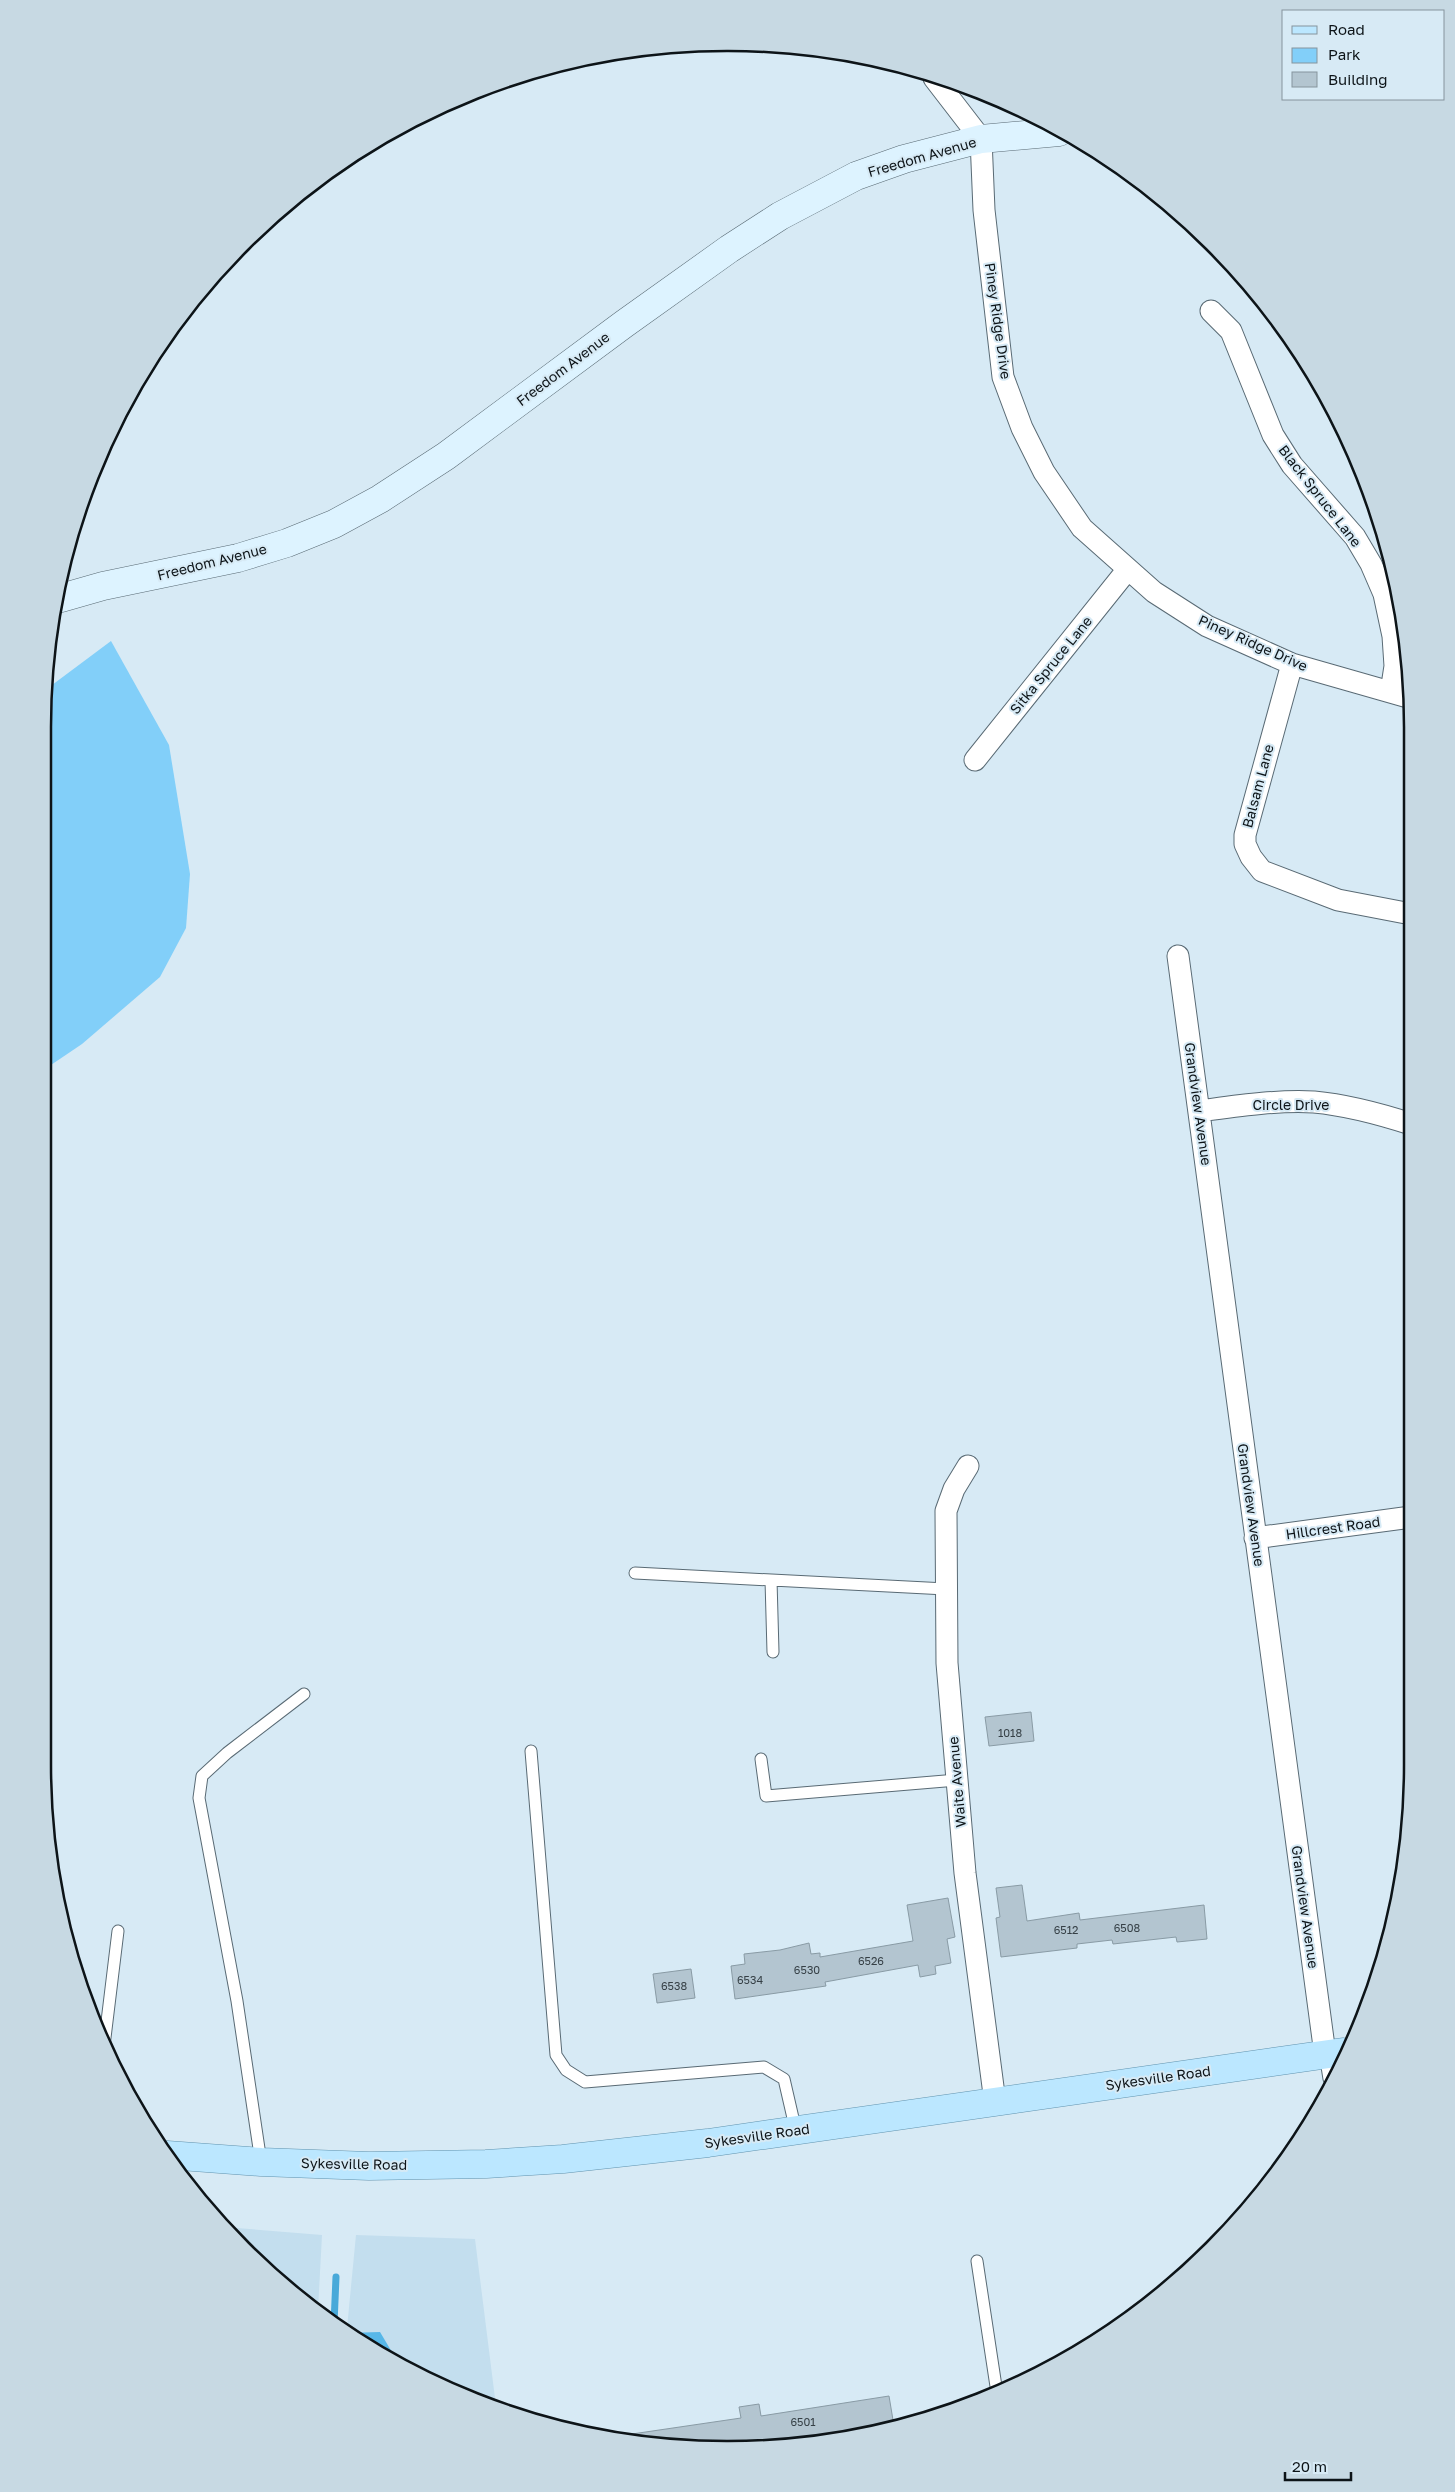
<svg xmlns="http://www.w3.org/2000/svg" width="1455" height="2492" font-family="'Golos Text',sans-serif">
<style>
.built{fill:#c3deee}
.green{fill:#82cff9}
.forest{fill:#57b7e8}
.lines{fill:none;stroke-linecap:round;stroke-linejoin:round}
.stream{stroke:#48a9d9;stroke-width:7}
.building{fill:#b3c5d0;stroke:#899ba5}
.lane-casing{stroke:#596a74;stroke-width:13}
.street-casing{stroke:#596a74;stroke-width:23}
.secondary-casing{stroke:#596a74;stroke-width:29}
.primary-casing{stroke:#6193ae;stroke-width:29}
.lane{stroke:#fff;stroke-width:11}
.street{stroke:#fff;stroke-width:21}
.secondary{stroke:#ddf3ff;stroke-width:28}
.primary{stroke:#bbe7ff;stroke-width:28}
.labels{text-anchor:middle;stroke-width:4;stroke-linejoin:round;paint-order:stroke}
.number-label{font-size:11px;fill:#364046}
.street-label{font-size:14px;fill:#0d1418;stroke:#d7eaf5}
.rim{fill:none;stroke:#0d1418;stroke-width:2.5}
</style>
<rect width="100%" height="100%" fill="#d7eaf5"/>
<!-- built -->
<path class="built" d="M224,2227L322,2235L318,2310L243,2249Z
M356,2235L475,2239L496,2406L425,2379L340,2328H347Z"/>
<!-- green -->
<path class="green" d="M111,641L169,745L190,874L186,928L160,977L82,1044L45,1069L44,691Z"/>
<!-- forest -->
<path class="forest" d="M380,2332L399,2364L346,2333Z"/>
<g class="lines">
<!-- stream -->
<path class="stream" d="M334,2324L336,2277"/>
</g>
<!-- building -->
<path class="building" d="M1031,1712L1034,1741L989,1746L985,1717Z
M1022,1885L1027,1921L1079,1913L1080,1920L1204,1905L1207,1939L1177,1942L1176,1937L1113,1944L1112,1940L1077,1944V1948L1001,1957L996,1918L1000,1917L996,1888Z
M948,1898L955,1937L947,1939L951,1963L935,1966L936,1974L920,1977L918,1965L825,1982L826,1986L735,1999L731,1966L745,1964L744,1954L780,1950L809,1943L811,1954L820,1953V1957L913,1941L907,1905Z
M691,1969L695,1998L657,2003L653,1974Z
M889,2396L894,2426L861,2436L772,2448L633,2443L632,2434L741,2418L739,2407L759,2404L761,2416Z"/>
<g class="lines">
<defs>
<path id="lane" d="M635,1573L946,1589
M771,1580L773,1652
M531,1751L556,2055L566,2070L585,2082L764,2067L784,2079L796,2131
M761,1759L766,1796L957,1780
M104,2046L118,1931
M1325,2054L1329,2079
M261,2162L237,2001L199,1798L202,1776L227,1753L304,1694
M977,2261L997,2393"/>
<path id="street" d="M934,78L981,139L984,210L1003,377L1022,428L1044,472L1082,528L1154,592L1207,626L1292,664L1411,698
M1211,311L1231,331L1273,435L1292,465L1355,537L1371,564L1384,594L1393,636L1395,666L1391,692
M1292,664L1245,835V844L1251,857L1262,871L1338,900L1411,914
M975,760L1128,569
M1178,956L1325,2054
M1199,1111C1237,1106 1275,1100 1314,1102C1347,1105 1380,1114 1411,1124
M968,1466L954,1489L946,1511L947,1663L965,1873L995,2102
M1255,1538L1411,1517"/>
<path id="secondary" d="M61,598L103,586L238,558L287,543L334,524L380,499L446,456L624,324L729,249L780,216L856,176L904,159L981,139L1059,132"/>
<path id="primary" d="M167,2155L261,2162L369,2166L486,2164L563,2159L708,2143L1343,2052"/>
</defs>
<!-- lane casing -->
<use href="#lane" class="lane-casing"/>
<!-- street casing -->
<use href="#street" class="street-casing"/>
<!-- secondary casing -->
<use href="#secondary" class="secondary-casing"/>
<!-- primary casing -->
<use href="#primary" class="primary-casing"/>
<!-- lane -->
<use href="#lane" class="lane"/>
<!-- street -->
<use href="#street" class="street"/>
<!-- secondary -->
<use href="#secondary" class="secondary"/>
<!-- primary -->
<use href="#primary" class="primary"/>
</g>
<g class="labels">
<!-- number labels -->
<g class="number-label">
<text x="1010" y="1737">1018</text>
<text x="1127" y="1932">6508</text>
<text x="1066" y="1934">6512</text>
<text x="871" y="1965">6526</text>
<text x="807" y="1974">6530</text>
<text x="750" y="1984">6534</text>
<text x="674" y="1990">6538</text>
<text x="803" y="2426">6501</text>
</g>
<!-- street labels -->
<g class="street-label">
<text transform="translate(922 157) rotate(-16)" y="5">Freedom Avenue</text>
<text transform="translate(998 321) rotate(82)" y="5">Piney Ridge Drive</text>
<text transform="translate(563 369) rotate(-37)" y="5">Freedom Avenue</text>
<text transform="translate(1320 496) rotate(52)" y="5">Black Spruce Lane</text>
<text transform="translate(212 562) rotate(-14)" y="5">Freedom Avenue</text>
<text transform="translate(1253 643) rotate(24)" y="5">Piney Ridge Drive</text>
<text transform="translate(1051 665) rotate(-51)" y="5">Sitka Spruce Lane</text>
<text transform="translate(1258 786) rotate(-75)" y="5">Balsam Lane</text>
<text transform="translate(1198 1104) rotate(82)" y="5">Grandview Avenue</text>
<text x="1291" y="1110">Circle Drive</text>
<text transform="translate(1251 1505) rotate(82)" y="5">Grandview Avenue</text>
<text transform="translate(1333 1528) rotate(-8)" y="5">Hillcrest Road</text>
<text transform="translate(957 1782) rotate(-95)" y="5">Waite Avenue</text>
<text transform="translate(1305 1907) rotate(82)" y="5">Grandview Avenue</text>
<text transform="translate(1158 2078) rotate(-8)" y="5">Sykesville Road</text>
<text transform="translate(757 2136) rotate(-8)" y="5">Sykesville Road</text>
<text transform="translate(354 2164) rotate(1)" y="5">Sykesville Road</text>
</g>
</g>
<!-- crop -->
<path d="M0 0H1455V2492H0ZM727 51H728A676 676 0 0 1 1404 727V1765A676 676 0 0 1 728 2441H727A676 676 0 0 1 51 1765V727A676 676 0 0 1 727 51Z" fill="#c7d9e3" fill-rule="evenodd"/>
<path class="rim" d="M727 51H728A676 676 0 0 1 1404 727V1765A676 676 0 0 1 728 2441H727A676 676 0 0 1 51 1765V727A676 676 0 0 1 727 51Z"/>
<!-- legend -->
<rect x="1282" y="10" width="162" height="90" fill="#d7eaf5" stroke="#86949d"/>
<rect x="1292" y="26" width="25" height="8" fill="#bbe7ff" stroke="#86949d"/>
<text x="1328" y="35" font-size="15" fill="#0d1418">Road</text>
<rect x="1292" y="48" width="25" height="15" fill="#82cff9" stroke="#86949d"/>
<text x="1328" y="60" font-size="15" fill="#0d1418">Park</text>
<rect x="1292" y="72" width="25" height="15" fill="#b3c5d0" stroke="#86949d"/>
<text x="1328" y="85" font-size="15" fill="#0d1418">Building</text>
<!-- scale -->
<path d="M1285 2472v8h66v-8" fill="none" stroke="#0d1418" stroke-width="2.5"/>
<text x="1292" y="2472" font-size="15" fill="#0d1418" stroke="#d7eaf5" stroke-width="4" paint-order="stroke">20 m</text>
</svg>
